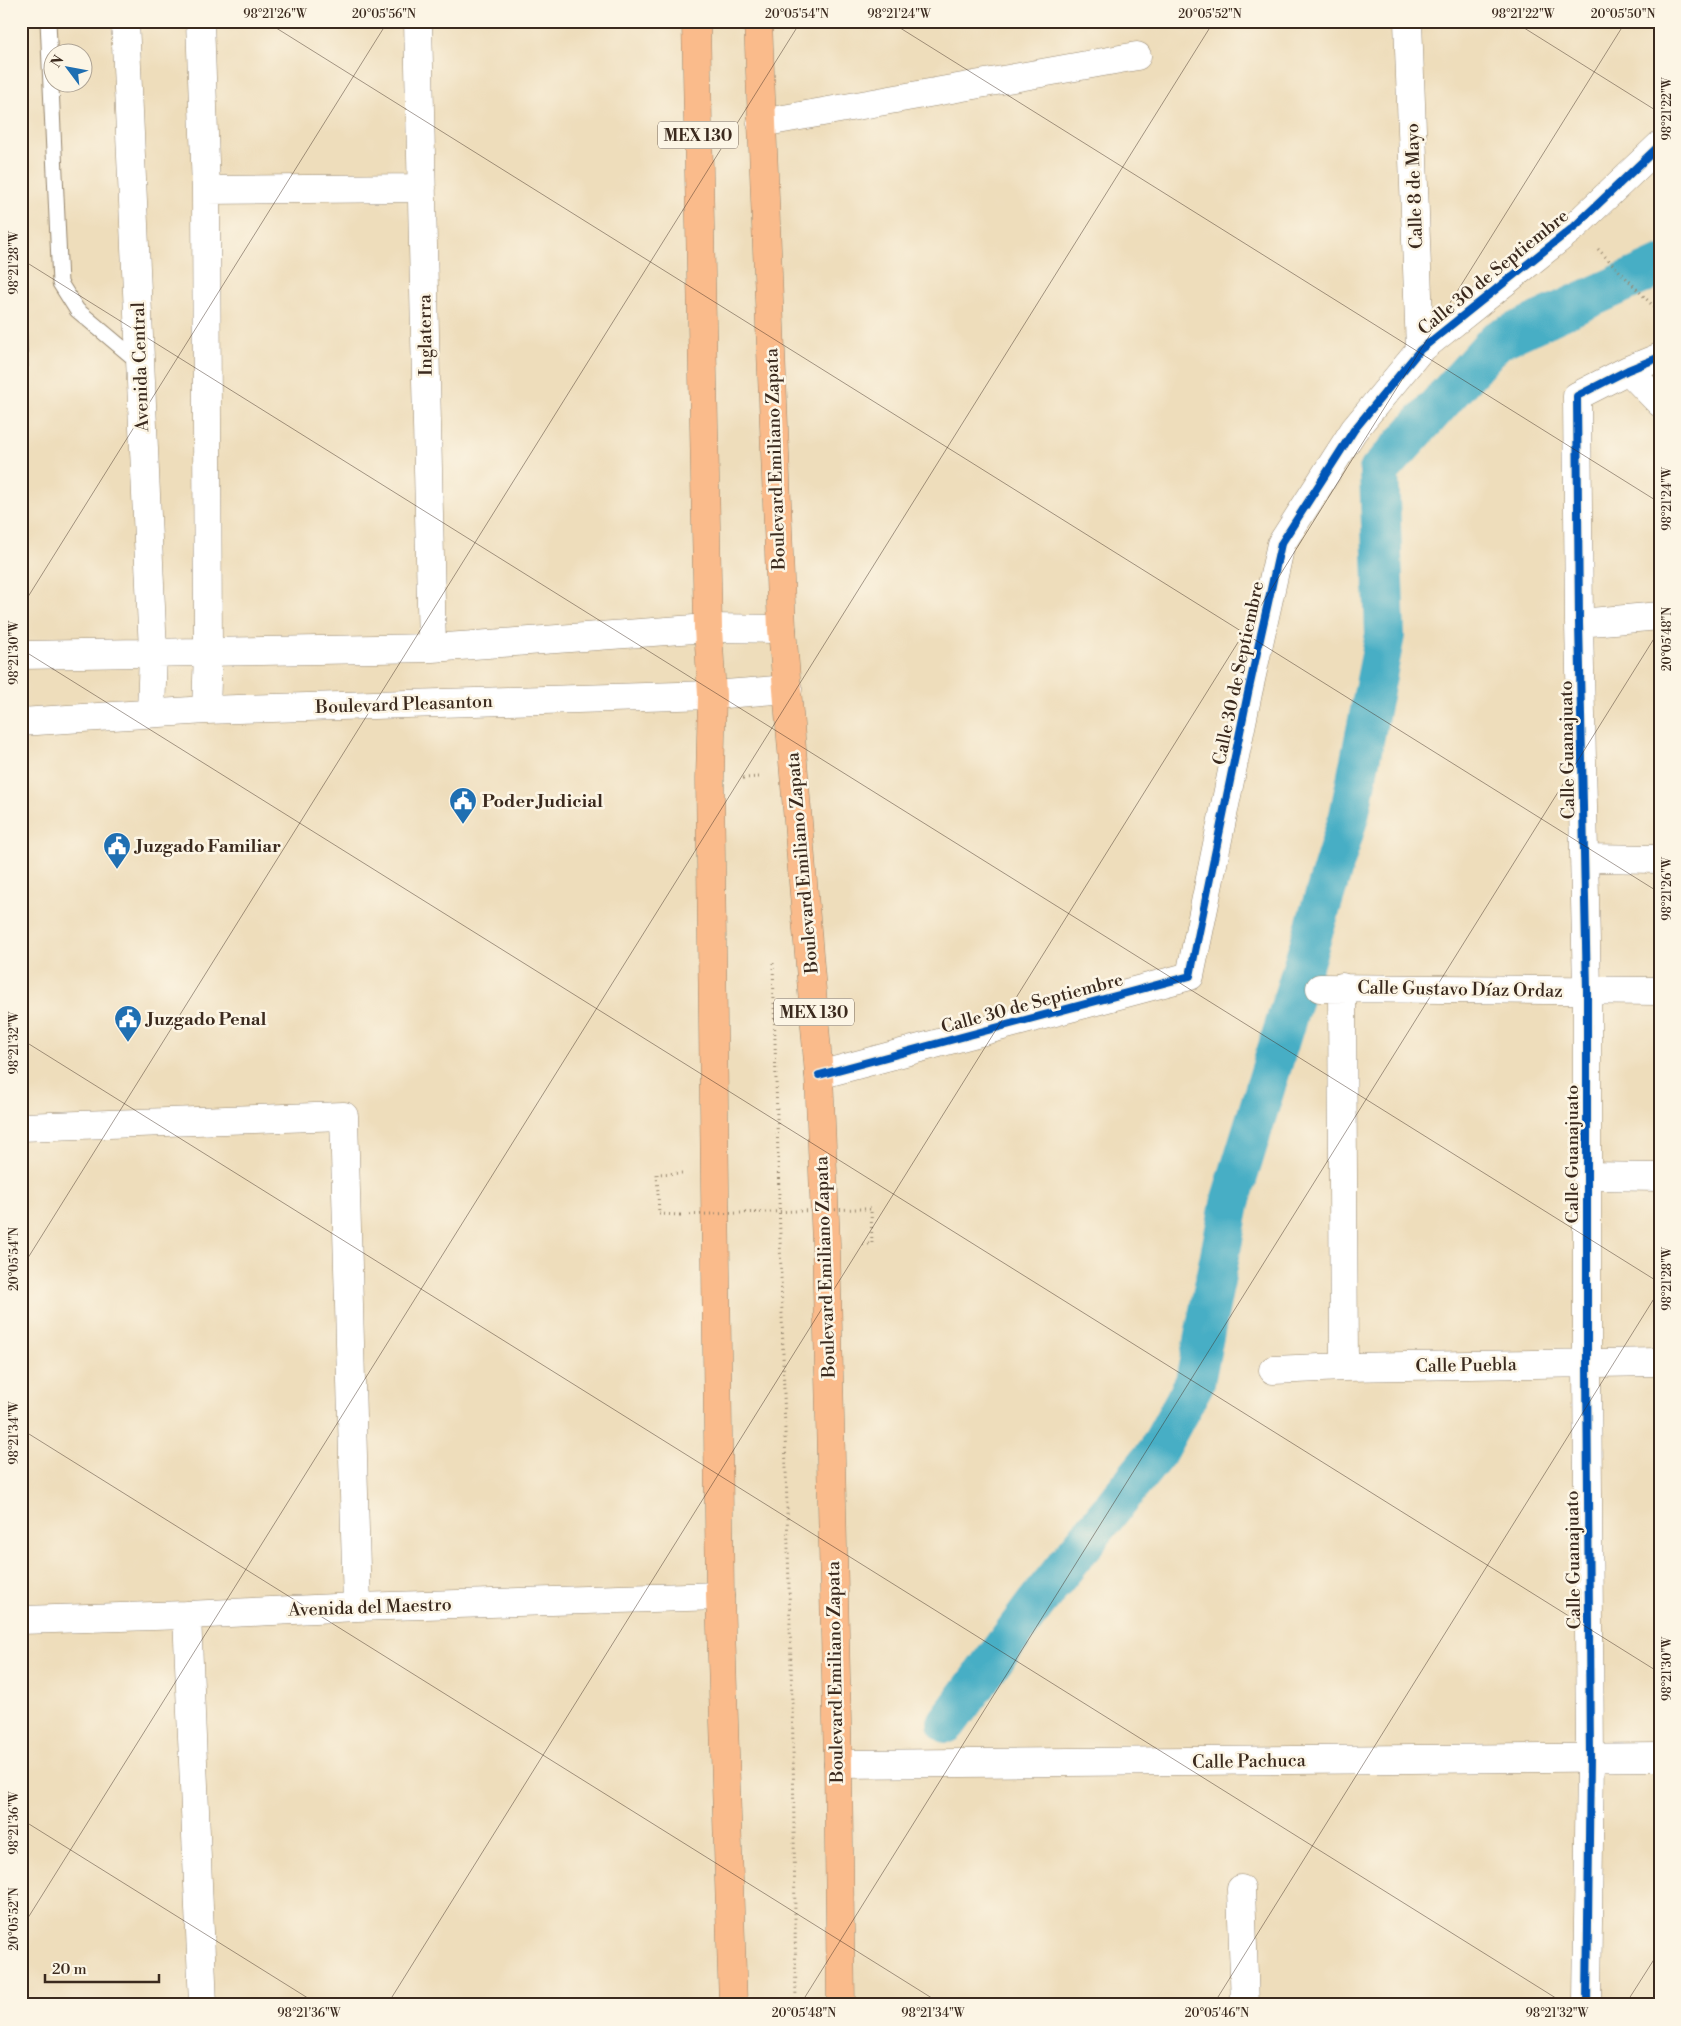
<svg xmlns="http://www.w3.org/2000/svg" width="1681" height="2026" font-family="'Libre Bodoni',serif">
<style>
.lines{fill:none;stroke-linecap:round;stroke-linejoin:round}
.canal{stroke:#46aec5;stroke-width:40}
.building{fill:#dca4dd}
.lane-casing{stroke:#94846c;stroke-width:17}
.street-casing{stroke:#94846c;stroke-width:29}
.primary-casing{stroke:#94846c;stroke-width:29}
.path{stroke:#94846c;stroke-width:3;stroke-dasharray:1 4;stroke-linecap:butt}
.lane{stroke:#fff;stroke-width:15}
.street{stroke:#fff;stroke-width:28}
.primary{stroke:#fabb8b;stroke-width:28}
.path-bridge{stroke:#94846c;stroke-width:3;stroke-dasharray:1 4;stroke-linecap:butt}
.cycleway-casing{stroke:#fcf5e5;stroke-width:11}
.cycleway{stroke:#0057b8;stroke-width:8}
.ticks{fill:none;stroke:#3b2a1e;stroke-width:1;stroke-opacity:0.45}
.labels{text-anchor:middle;stroke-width:5;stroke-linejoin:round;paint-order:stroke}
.shield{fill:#fcf5e5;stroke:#75675a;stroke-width:1}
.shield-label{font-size:16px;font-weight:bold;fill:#3b2a1e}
.street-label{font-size:18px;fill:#3b2a1e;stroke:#fcf5e5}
.poi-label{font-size:18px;font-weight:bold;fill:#3b2a1e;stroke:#fcf5e5;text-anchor:start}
.neatline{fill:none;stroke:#3b2a1e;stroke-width:2}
.ticks-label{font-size:12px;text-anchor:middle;fill:#3b2a1e}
</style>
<rect width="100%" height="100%" fill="#fcf5e5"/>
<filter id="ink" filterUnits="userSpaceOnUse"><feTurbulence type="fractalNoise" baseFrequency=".02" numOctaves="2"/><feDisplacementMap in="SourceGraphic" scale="10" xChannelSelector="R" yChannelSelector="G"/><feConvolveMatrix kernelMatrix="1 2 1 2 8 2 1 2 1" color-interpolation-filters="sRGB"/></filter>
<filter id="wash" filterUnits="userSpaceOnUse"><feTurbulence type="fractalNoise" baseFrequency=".0096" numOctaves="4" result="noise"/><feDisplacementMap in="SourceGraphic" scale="20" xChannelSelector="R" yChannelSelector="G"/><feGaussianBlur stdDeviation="1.12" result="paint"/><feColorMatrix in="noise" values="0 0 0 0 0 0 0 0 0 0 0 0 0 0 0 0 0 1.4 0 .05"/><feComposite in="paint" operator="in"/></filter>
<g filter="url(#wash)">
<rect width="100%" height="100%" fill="#edb"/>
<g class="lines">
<!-- canal -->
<path class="canal" d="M947,1723L1036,1603L1157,1452L1195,1382L1231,1199L1349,816L1385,635L1379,471L1496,341L1660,266"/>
</g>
<g id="blocks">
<!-- building -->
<path class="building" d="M21,243H23L28,367L21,368Z"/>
</g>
</g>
<g filter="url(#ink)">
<use href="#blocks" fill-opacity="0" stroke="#94846c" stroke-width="1"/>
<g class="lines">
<defs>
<path id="lane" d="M48,21L60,283L77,310L140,363"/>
<path id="street" d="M125,21L153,652L151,713
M200,21L206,190L208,651L206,710
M418,21L432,648
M1408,21L1420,350
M761,123L1137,56
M206,190L422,188
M1628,370L1660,403
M1579,623L1660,616
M21,655L432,648L708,628L782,629
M21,722L206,710L712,695L788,689
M1584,858L1660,859
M1342,987L1344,1367
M1320,988L1660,991
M819,1075L1190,976L1248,693L1281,544L1354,430L1420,350L1575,226L1660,145
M21,1127L344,1116L357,1607
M1587,1176L1660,1177
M1273,1370L1344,1367L1660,1362
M187,1615L203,2005
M21,1620L187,1615L357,1607L720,1596
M838,1764L1660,1757
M1241,1889L1245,2005
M1587,2005L1590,1757L1587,1364V990L1579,623L1577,396L1628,370L1660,357"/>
<path id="primary" d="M696,21L708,628L712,695L710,779L720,1596L733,2005
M758,21L782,629L819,1075L826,1244L838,1764L841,2005"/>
</defs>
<!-- lane casing -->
<use href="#lane" class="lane-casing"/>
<!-- street casing -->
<use href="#street" class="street-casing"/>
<!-- primary casing -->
<use href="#primary" class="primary-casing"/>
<!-- path -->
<path class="path" d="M1598,249L1660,313
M743,778L760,777
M773,963L793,1743L796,2005
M859,1209H871L872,1244H861
M680,1215L659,1214L657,1174L682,1173"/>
<!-- lane -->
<use href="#lane" class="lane"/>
<!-- street -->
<use href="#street" class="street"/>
<!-- primary -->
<use href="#primary" class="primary"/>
<!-- path-bridge -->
<path class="path-bridge" d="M680,1215L856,1209"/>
<defs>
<path id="cycleway" d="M819,1075L1190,976L1248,693L1281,544L1354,430L1420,350L1575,226L1660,145
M1587,2005L1590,1757L1587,1364V990L1579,623L1577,396L1628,370L1660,357"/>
</defs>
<!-- cycleway casing -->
<use href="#cycleway" class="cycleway-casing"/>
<!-- cycleway -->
<use href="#cycleway" class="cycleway"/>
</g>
</g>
<!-- ticks -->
<path class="ticks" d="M265,21L1660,893M889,21L1660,503M1513,21L1660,113M21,259L1660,1283M21,608L388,21M21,649L1660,1673M21,1039L1567,2005M21,1269L801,21M21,1429L943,2005M21,1819L319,2005M21,1929L1214,21M387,2005L1626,21M800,2005L1660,629M1213,2005L1660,1289M1625,2005L1660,1950"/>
<!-- icons -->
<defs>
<symbol id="civic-pin" viewBox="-11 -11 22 30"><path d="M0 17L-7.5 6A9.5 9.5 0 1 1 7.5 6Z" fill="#1f6fb2" stroke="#fcf5e5"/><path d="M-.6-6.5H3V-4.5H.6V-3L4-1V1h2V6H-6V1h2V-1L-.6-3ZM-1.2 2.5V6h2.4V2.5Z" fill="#fff"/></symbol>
</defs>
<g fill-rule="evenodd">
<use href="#civic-pin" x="447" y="785" width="32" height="43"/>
<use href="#civic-pin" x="101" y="830" width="32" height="43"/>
<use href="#civic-pin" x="112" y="1003" width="32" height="43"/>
</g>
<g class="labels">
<!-- shield labels -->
<g class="shield">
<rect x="658" y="121.5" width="80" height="27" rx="4"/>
<rect x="774" y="998.5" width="80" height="27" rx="4"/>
</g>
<g class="shield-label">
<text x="698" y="141">MEX 130</text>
<text x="814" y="1018">MEX 130</text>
</g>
<!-- street labels -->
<g class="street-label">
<text transform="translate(1414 186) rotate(-92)" y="6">Calle 8 de Mayo</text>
<text transform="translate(1493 272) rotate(-39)" y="6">Calle 30 de Septiembre</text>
<text transform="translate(425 335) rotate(-91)" y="6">Inglaterra</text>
<text transform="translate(140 367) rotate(-92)" y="6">Avenida Central</text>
<text transform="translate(775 459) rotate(-92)" y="6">Boulevard Emiliano Zapata</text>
<text transform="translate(1238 673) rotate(-78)" y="6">Calle 30 de Septiembre</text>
<text transform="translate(404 704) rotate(-2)" y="6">Boulevard Pleasanton</text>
<text transform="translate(1567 750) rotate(-91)" y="6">Calle Guanajuato</text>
<text transform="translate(802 863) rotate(-95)" y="6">Boulevard Emiliano Zapata</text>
<text transform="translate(1460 989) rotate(1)" y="6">Calle Gustavo Díaz Ordaz</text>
<text transform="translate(1032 1003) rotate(-15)" y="6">Calle 30 de Septiembre</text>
<text transform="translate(1572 1154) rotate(-90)" y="6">Calle Guanajuato</text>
<text transform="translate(825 1267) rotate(-92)" y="6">Boulevard Emiliano Zapata</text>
<text transform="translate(1466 1365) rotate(-1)" y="6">Calle Puebla</text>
<text transform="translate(1573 1560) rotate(-91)" y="6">Calle Guanajuato</text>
<text transform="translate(370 1607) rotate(-2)" y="6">Avenida del Maestro</text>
<text transform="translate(835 1672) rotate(-91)" y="6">Boulevard Emiliano Zapata</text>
<text transform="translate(1249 1761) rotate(-1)" y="6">Calle Pachuca</text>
</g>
<!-- poi labels -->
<g class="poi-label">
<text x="482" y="807">Poder Judicial</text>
<text x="136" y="852">Juzgado Familiar</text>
<text x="147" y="1025">Juzgado Penal</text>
</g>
</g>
<!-- margin -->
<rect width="1681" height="2026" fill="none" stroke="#fcf5e5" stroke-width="55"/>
<!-- north arrow -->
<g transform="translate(68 68) rotate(302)"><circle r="24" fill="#fcf5e5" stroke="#afa495"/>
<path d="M0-4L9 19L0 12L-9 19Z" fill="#1f6fb2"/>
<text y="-8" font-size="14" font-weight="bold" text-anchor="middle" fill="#3b2a1e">N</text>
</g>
<!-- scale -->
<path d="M45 1974v8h114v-8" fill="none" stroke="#3b2a1e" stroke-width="2.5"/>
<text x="52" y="1974" font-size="15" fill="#3b2a1e" stroke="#fcf5e5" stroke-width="4" paint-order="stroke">20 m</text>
<rect x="28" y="28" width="1626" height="1970" class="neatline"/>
<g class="ticks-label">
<text x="275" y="18">98°21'26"W</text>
<text x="384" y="18">20°05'56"N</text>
<text x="797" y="18">20°05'54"N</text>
<text x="899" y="18">98°21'24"W</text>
<text x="1210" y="18">20°05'52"N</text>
<text x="1523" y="18">98°21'22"W</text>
<text x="1623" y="18">20°05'50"N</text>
<text transform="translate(1667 109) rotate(-90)" y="4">98°21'22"W</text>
<text transform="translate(14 263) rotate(-90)" y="4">98°21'28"W</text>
<text transform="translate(1667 499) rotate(-90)" y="4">98°21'24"W</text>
<text transform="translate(1667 639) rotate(-90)" y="4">20°05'48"N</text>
<text transform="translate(14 653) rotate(-90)" y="4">98°21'30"W</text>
<text transform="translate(1667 889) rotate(-90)" y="4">98°21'26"W</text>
<text transform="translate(14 1043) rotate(-90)" y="4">98°21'32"W</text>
<text transform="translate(14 1259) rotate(-90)" y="4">20°05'54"N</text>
<text transform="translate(1667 1279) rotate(-90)" y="4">98°21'28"W</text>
<text transform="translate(14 1433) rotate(-90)" y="4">98°21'34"W</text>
<text transform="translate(1667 1669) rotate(-90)" y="4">98°21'30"W</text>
<text transform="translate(14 1823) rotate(-90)" y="4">98°21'36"W</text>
<text transform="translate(14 1919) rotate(-90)" y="4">20°05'52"N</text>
<text x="309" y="2017">98°21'36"W</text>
<text x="804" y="2017">20°05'48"N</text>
<text x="933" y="2017">98°21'34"W</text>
<text x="1217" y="2017">20°05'46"N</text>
<text x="1557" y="2017">98°21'32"W</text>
</g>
</svg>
